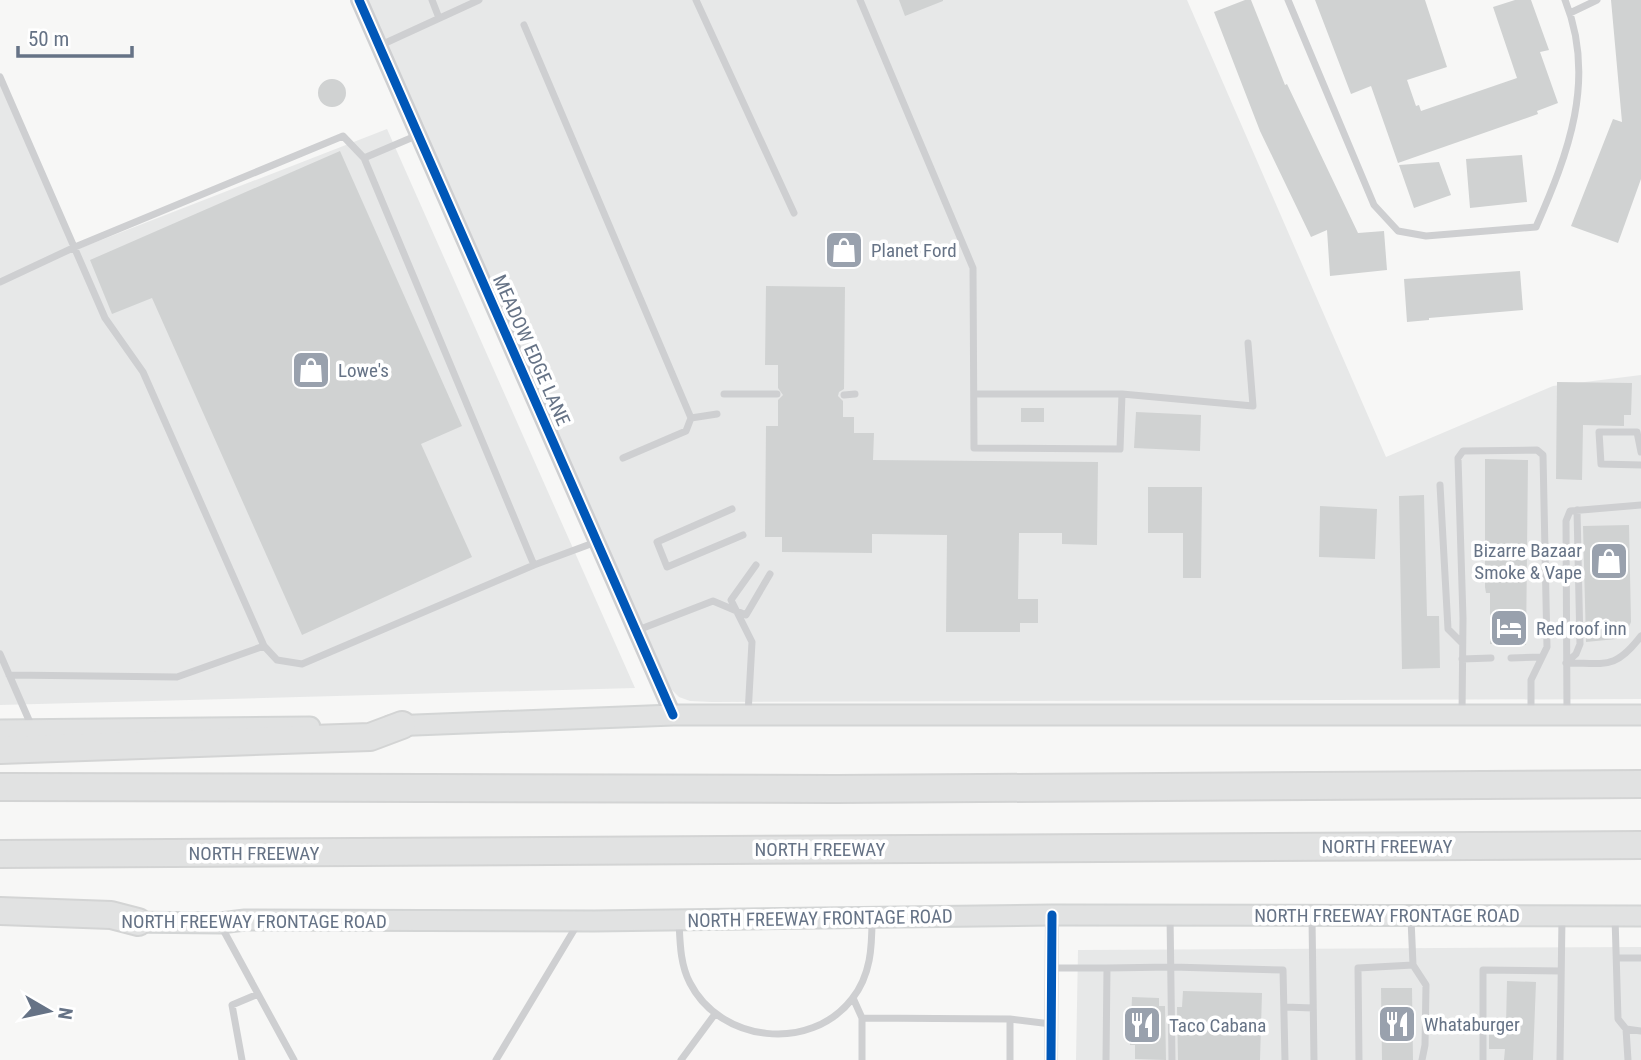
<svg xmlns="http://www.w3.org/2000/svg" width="1641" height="1060" font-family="'Roboto Condensed',sans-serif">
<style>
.built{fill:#e7e8e8}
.building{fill:#d0d2d2}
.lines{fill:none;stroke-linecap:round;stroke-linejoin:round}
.secondary-casing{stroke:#d3d5d5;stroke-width:23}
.motorway-casing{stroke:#d3d4d4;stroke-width:30}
.service{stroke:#cecfd1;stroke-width:7}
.minor{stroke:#cecfd1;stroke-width:14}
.tertiary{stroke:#cecfd1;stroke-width:18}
.secondary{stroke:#e1e2e2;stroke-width:19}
.motorway{stroke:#e1e2e2;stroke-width:26}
.cycleway-casing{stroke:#fff;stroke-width:13}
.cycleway{stroke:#0057b8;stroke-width:9}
.labels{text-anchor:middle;stroke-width:7;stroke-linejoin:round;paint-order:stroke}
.poi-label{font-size:19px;fill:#667386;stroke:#fff;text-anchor:start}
.street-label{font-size:19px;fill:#667386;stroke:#fff}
</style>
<rect width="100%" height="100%" fill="#f7f7f6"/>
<!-- built -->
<path class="built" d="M366,0H1187L1386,457L1553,386L1641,375V699L712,702L690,701L679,697L671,689Z
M0,84L78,249L387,129L635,688L0,705Z
M1641,947V1060H1076L1078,950Z"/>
<!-- building -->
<path class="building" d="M899,0H943V1L905,16Z
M1245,0H1251L1285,85L1287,84L1358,233L1384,231L1387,270L1330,276L1327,230L1311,237L1260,131L1214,12Z
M1315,0H1425L1447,67L1407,80L1416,106L1419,105L1421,111L1517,78L1493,7L1515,0H1531L1549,50L1540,52L1558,103L1537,111L1538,114L1398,163L1371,86L1351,94Z
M1611,0H1641V179L1618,243L1571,226L1613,119L1622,122Z
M318 93a14 14 0 1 1 28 0a14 14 0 1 1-28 0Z
M340,151L462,426L421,444L472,557L302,635L152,298L112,314L90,260Z
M1522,155L1527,202L1470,208L1466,159Z
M1439,162L1451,195L1414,208L1399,165Z
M1520,271L1523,310L1429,318V320L1407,322L1404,279Z
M766,286L845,287L844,389L839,392L838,396L843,401V417H854V433H874L873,460L1098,462L1097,545L1062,544V533H1019L1018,599H1038V623H1020V632H946L947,535L872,534V553L782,552V537H765L766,426H778V400L783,395L778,388V365H765Z
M1557,382L1632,383L1631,415H1624V426L1583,425L1582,480L1556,479Z
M1021,408H1044V422H1021Z
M1136,412L1201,415L1200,451L1134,448Z
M1485,459L1528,460L1526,645L1490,644V593H1486L1485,587Z
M1148,487H1202L1201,578H1183V533H1148Z
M1424,495L1427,616H1439L1440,668L1402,669L1399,496Z
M1320,506L1377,509L1375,559L1319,557Z
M1629,525L1631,622L1627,631L1616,639L1586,642L1583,526Z
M1507,981L1536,982L1533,1060H1504L1505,1049H1489V1025L1506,1026Z
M1381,988H1412L1413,1060H1382Z
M1183,991L1262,993L1260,1060H1178L1177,1007H1182Z
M1132,997L1159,998V1006H1165L1166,1060L1135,1059V1045H1130Z"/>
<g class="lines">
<defs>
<path id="secondary" d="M390,726L673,715H1641
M0,730L310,727
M127,922L220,923L245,920L594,921L1052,915L1641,916"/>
<path id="motorway" d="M0,750L370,737L402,725
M0,787L836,789L1641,784
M0,854L1641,845
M0,911L111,915L138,922"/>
</defs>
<!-- secondary casing -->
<use href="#secondary" class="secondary-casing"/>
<!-- motorway casing -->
<use href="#motorway" class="motorway-casing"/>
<!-- service -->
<path class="service" d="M432,0L439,18
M696,0L794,213
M860,0L973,268L974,448L1120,449L1122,394H974
M1288,0L1374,205L1398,231L1426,236L1536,227C1568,154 1597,79 1565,0
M1570,13L1597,0
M524,25L691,418L686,431L623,458
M381,45L479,0
M0,77L105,318L143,372L264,646L277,660L302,664L534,565L596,542
M418,135L364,158L534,565
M0,282L75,247L343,136L364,158
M724,394H777
M1122,394L1253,406L1248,343
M844,395L855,394
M691,418L717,414
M1641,452L1637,432H1599L1601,464L1641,465
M1440,485L1448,629L1462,643
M732,509L657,542L667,567L743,535
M638,630L713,601L746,615L770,574
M0,654L32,727
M1511,658L1542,657
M1462,659L1491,658
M1566,663L1576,654L1580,644L1577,510
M1566,663C1606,663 1615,670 1641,636
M9,675L177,677L264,646
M748,714L752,642L731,600L756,565
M1462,714L1463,618L1458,458L1463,451L1537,450L1543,455L1547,647L1531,680V713
M1567,715L1566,521L1570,511L1641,505
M1170,915L1172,1060
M1615,917L1618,1019L1626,1029L1641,1031
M1312,919L1314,1060
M1411,919L1413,965L1426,985L1425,1045L1422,1060
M679,921C680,942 680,964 690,983C720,1042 810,1053 852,999C871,975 872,947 872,918
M220,924L294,1060
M1617,958H1641
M1052,968H1107
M853,998L862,1018V1060
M1285,1007L1313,1008
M862,1018L1010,1019L1051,1024
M1626,1029L1628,1060
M242,1060L232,1005L258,994
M496,1060L577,925
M681,1060L715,1014
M1010,1060V1019
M1106,1060L1107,968L1172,967L1283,970L1285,1060
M1359,1060L1358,968L1413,965
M1483,1060V970L1561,971
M1560,1060L1562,917"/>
<!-- minor -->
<path class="minor" d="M1051,1060L1052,915"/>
<!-- tertiary -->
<path class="tertiary" d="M359,0L673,715"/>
<!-- secondary -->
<use href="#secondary" class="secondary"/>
<!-- motorway -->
<use href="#motorway" class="motorway"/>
<defs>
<path id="cycleway" d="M359,0L673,715
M1051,1060L1052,915"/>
</defs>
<!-- cycleway casing -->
<use href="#cycleway" class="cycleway-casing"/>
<!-- cycleway -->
<use href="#cycleway" class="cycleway"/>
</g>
<!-- icons -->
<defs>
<symbol id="shop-square" viewBox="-11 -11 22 22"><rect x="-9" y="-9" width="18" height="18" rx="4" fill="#99a1ad" stroke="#fff"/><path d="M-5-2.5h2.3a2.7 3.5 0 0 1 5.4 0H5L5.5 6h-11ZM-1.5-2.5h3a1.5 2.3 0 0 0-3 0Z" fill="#fff"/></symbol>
<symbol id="hotel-square" viewBox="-11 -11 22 22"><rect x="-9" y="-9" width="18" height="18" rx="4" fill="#99a1ad" stroke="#fff"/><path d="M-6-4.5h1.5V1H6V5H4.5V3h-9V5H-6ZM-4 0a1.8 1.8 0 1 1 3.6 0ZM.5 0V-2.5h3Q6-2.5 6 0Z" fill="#fff"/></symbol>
<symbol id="restaurant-square" viewBox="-11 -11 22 22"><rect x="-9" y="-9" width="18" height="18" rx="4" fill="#99a1ad" stroke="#fff"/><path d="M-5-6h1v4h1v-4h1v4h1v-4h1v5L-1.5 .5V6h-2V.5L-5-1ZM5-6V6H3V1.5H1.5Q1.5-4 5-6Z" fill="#fff"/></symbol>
</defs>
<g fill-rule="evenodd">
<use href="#shop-square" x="822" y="228" width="44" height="44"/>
<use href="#shop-square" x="289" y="348" width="44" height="44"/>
<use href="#shop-square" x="1587" y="539" width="44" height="44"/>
<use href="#hotel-square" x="1487" y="606" width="44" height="44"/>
<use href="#restaurant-square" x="1375" y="1002" width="44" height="44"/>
<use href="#restaurant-square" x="1120" y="1003" width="44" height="44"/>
</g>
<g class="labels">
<!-- poi labels -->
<g class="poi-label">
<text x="871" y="257">Planet Ford</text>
<text x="338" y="377">Lowe's</text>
<text x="1582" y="557" text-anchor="end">Bizarre Bazaar<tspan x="1582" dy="22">Smoke &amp; Vape</tspan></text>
<text x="1536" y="635">Red roof inn</text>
<text x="1424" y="1031">Whataburger</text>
<text x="1169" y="1032">Taco Cabana</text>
</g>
<!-- street labels -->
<g class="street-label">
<text transform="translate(532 350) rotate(66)" y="7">MEADOW EDGE LANE</text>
<text x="1387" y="853">NORTH FREEWAY</text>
<text x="820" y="856">NORTH FREEWAY</text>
<text x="254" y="860">NORTH FREEWAY</text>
<text x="1387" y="922">NORTH FREEWAY FRONTAGE ROAD</text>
<text transform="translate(820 918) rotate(-1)" y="7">NORTH FREEWAY FRONTAGE ROAD</text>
<text x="254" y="928">NORTH FREEWAY FRONTAGE ROAD</text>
</g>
</g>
<!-- north arrow -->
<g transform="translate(49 1011) rotate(99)" stroke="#ffffff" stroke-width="5" paint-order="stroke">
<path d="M0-5L12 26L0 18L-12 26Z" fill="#667386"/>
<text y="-10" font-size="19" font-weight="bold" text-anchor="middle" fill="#667386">N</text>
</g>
<!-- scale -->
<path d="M18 46v10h114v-10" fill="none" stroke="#667386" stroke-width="3.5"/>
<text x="28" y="46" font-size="21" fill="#667386" stroke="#ffffff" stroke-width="5" paint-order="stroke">50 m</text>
</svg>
